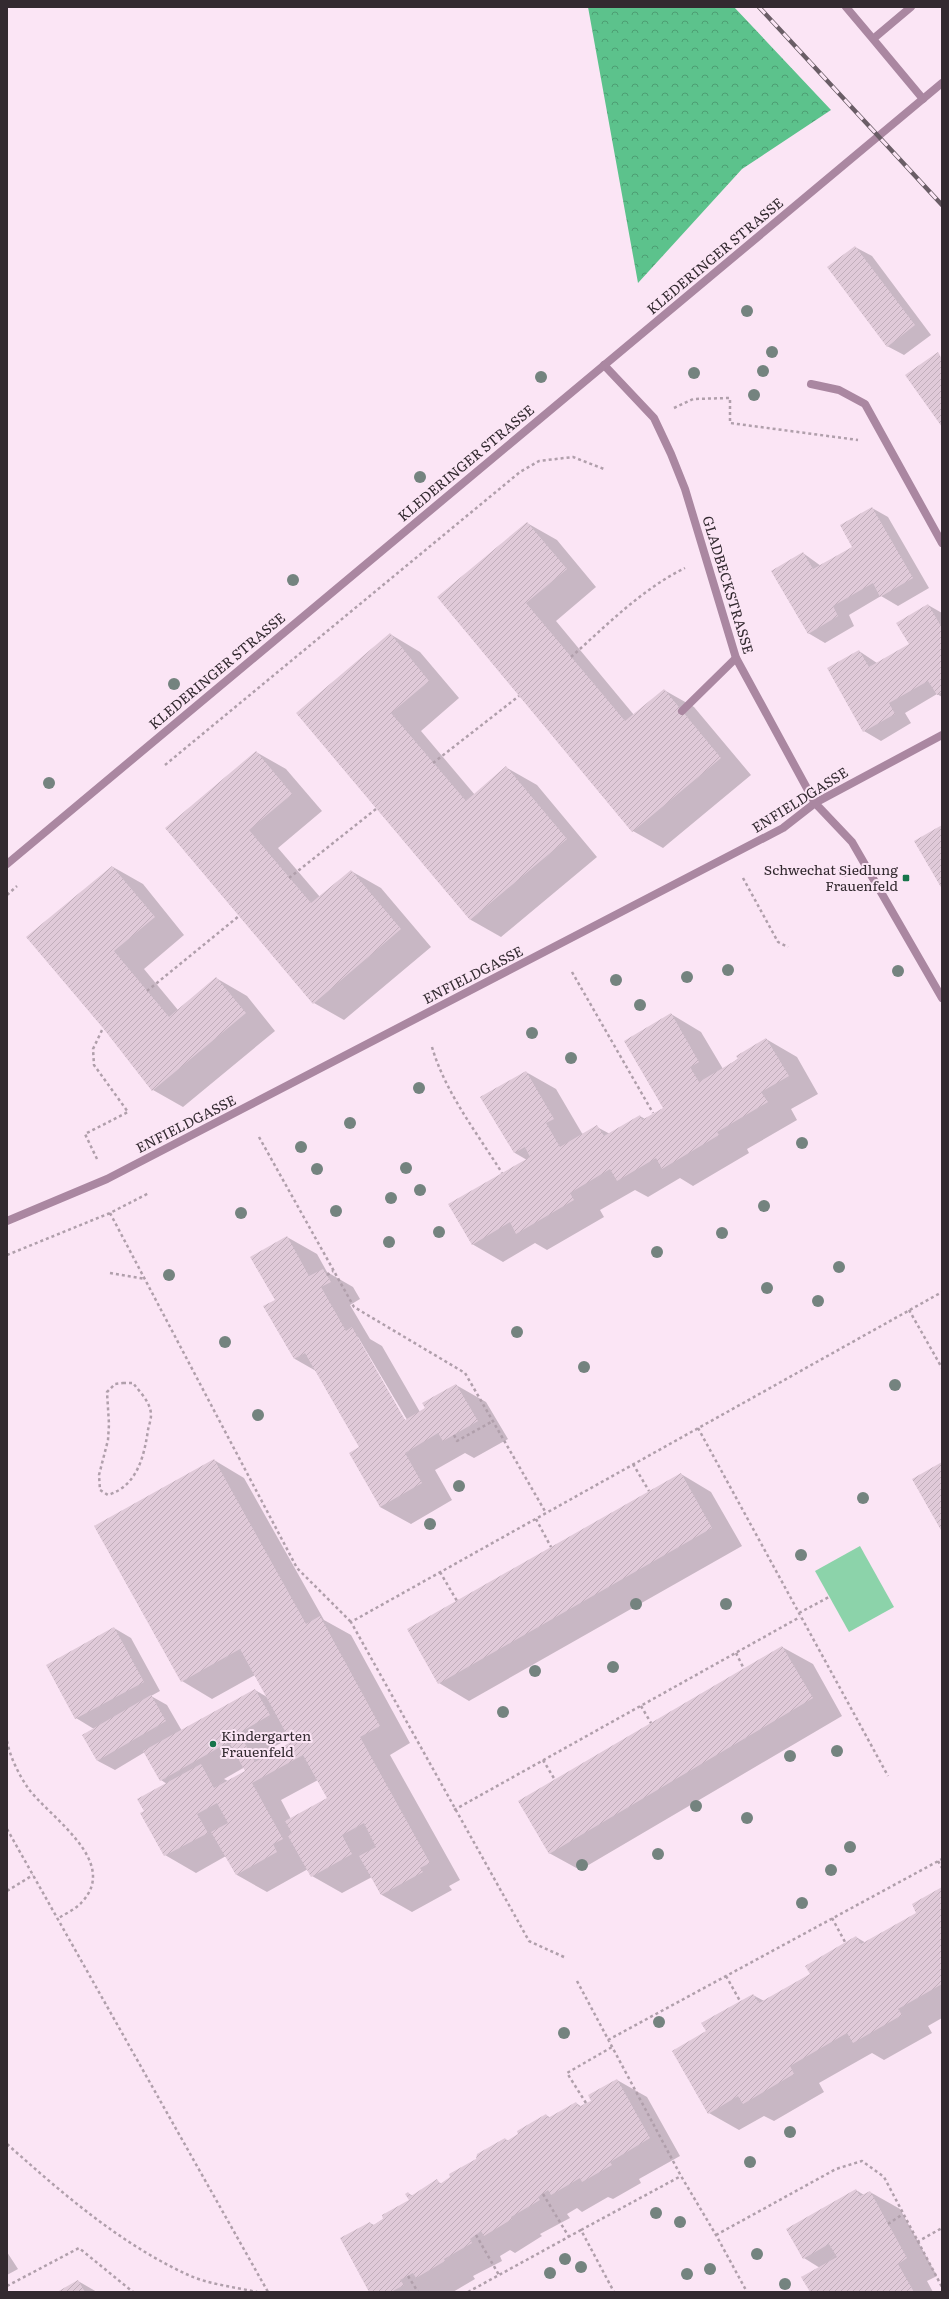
<svg xmlns="http://www.w3.org/2000/svg" width="949" height="2299" font-family="Literata,serif">
<style>
.forest{fill:url(#forest-crowns)}
.park{fill:#8cd3aa}
.shadow{fill:#0003;fill-rule:evenodd}
.building{fill:url(#building-hatch)}
.lines{fill:none;stroke-linecap:round;stroke-linejoin:round}
.path{stroke:#b09fab;stroke-width:2.5;stroke-dasharray:3 3;stroke-linecap:butt}
.service{stroke:#aa87a1;stroke-width:8}
.minor{stroke:#aa87a1;stroke-width:8}
.tertiary{stroke:#aa87a1;stroke-width:8}
.rail-casing{stroke:#6a5d66;stroke-width:4.5}
.rail{stroke:#fbe5f5;stroke-width:3;stroke-dasharray:9;stroke-linecap:butt}
.tree{fill:#74837f}
.poi-dot{fill:#17754b;stroke:#fbe5f5;stroke-width:1.5}
.labels{text-anchor:middle;stroke-width:4;stroke-linejoin:round;paint-order:stroke}
.street-label{font-size:14px;fill:#332a30;stroke:#fbe5f5}
.poi-label{font-size:14px;fill:#332a30;stroke:#fbe5f5;text-anchor:end}
</style>
<defs>
<pattern id="forest-crowns" width="20" height="18" patternUnits="userSpaceOnUse"><rect width="20" height="18" fill="#5cc28c"/><path d="M2 6a3 3 0 1 1 6 0M12 15a3 3 0 1 1 6 0" fill="none" stroke="#4d9e73"/></pattern>
<pattern id="building-hatch" width="6" height="6" patternUnits="userSpaceOnUse"><rect width="6" height="6" fill="#e0cad9"/><path d="M-1 1l2-2M0 6l6-6M5 7l2-2" fill="none" stroke="#c1aebb"/></pattern>
</defs>
<rect width="100%" height="100%" fill="#fbe5f5"/>
<!-- forest -->
<path class="forest" d="M588,7H734L831,110L742,169L638,283Z"/>
<!-- park -->
<path class="park" d="M860,1546L894,1607L849,1632L815,1571Z"/>
<!-- shadow -->
<path class="shadow" d="M855,247L872,256L931,335L904,355L887,346Z
M872,508L888,517L929,588L898,606L881,596L849,615L854,626L825,643L808,633L803,553L821,566L854,547Z
M527,523L557,540L596,587L556,621L634,715L664,690L694,707L751,775L663,848L633,831L438,597Z
M928,605L942,613V697L937,694L905,713L911,723L881,741L864,731L859,651L877,663L910,645Z
M390,634L420,652L459,698L421,731L475,795L507,768L537,785L597,857L501,937L471,920L297,713Z
M256,752L286,769L322,811L278,848L320,897L351,871L381,888L431,947L344,1020L314,1003L166,828Z
M113,867L143,884L184,935L144,969L178,1010L216,978L247,996L275,1031L183,1107L153,1090L104,1027Z
M671,1014L701,1032L723,1069L766,1039L797,1057L818,1094L791,1109L797,1120L747,1149L749,1153L693,1186L680,1178L648,1197L635,1190L600,1210L604,1217L547,1250L535,1243L503,1262L472,1244L527,1160L515,1153L482,1097L526,1072L556,1089L583,1135L597,1127L610,1134L640,1116L645,1119L664,1108Z
M287,1237L317,1254L327,1272L353,1287L360,1299L350,1305L370,1339L382,1346L420,1412L456,1385L486,1402L508,1439L474,1458L465,1453L435,1470L452,1500L411,1524L380,1507L360,1447L316,1371L295,1359L265,1306L276,1300ZM356,1337H358L409,1423L407,1424Z
M214,1460L244,1478L324,1620L351,1635L410,1743L390,1755L460,1880L449,1886L452,1890L412,1912L382,1895L372,1877L342,1893L312,1876L308,1869L267,1892L237,1875L226,1856L196,1873L165,1855L142,1814L167,1784L161,1780L145,1752L115,1770L98,1761L83,1735L94,1729L76,1718L114,1628L131,1638L160,1691L151,1696L167,1705L182,1731L255,1690L267,1697L255,1675L212,1699L182,1681ZM290,1738L292,1742L270,1754L268,1750ZM245,1767L246,1771L228,1781L224,1779ZM318,1780L328,1798L291,1819L281,1800Z
M681,1474L711,1492L742,1546L469,1701L439,1683Z
M782,1647L813,1664L842,1716L580,1870L549,1853Z
M942,1888V2018L928,2026L932,2033L884,2060L872,2053L819,2083L824,2092L774,2121L764,2116L739,2130L709,2113L707,2032L753,1995L764,2001L811,1974L856,1937L866,1943L918,1914Z
M617,2080L647,2097L680,2156L639,2179L641,2183L613,2199L608,2197L582,2212L577,2208L567,2214L570,2218L540,2234L542,2236L515,2253L510,2250L500,2256L502,2261L473,2276L475,2279L453,2292H370V2223L374,2225L410,2201L408,2193L413,2196L437,2181L442,2184L505,2139L509,2141L546,2115L551,2118L576,2103L582,2107L592,2101Z
M856,2190L864,2195L870,2192L900,2209L937,2276L927,2281L933,2292H811L820,2268L804,2258Z
M7,2252L18,2269L7,2275Z
M78,2281L97,2292H59Z"/>
<!-- building -->
<path class="building" d="M855,246L915,325L887,347L827,267Z
M938,352L942,359V427L905,375Z
M872,507L913,578L880,597L873,583L833,606L838,616L808,634L771,571L803,552L813,569L852,547L840,525Z
M527,522L567,569L526,603L625,721L664,689L721,758L632,832L437,597Z
M928,604L942,628V692L937,695L928,681L889,703L895,714L863,732L827,668L859,650L869,667L909,644L896,623Z
M390,633L429,681L391,713L466,801L506,766L567,839L470,920L296,713Z
M256,751L292,794L249,830L311,903L351,870L401,929L313,1004L165,828Z
M942,825V889L914,841Z
M112,866L155,917L114,951L169,1017L216,977L246,1013L152,1091L103,1028L26,937Z
M671,1013L699,1062L690,1067L699,1082L738,1059L736,1056L766,1038L789,1076L761,1092L768,1102L717,1132L719,1135L662,1169L656,1158L617,1181L610,1169L570,1193L574,1200L516,1234L510,1222L472,1245L448,1204L530,1157L525,1147L514,1153L480,1097L526,1071L554,1119L546,1123L560,1147L597,1125L604,1136L640,1115L642,1120L663,1108L624,1041Z
M287,1236L309,1276L323,1269L331,1282L321,1287L346,1331L352,1327L405,1420L425,1408L422,1403L456,1384L478,1421L443,1441L438,1433L405,1453L422,1483L380,1507L349,1453L359,1447L305,1353L294,1359L263,1306L275,1300L250,1257Z
M214,1459L306,1624L320,1616L380,1726L360,1737L430,1863L420,1868L423,1872L381,1895L359,1856L376,1847L364,1823L342,1835L352,1854L311,1877L288,1836L292,1833L285,1821L327,1798L303,1755L252,1783L283,1839L273,1844L277,1852L236,1875L211,1832L228,1823L217,1803L197,1814L208,1833L164,1856L140,1813L144,1811L137,1799L201,1764L214,1788L245,1771L229,1742L160,1781L143,1751L255,1689L270,1715L239,1733L255,1762L291,1742L240,1649L181,1682L94,1526Z
M942,1462V1532L912,1479Z
M681,1473L712,1528L438,1684L407,1629Z
M114,1627L144,1682L75,1719L46,1665Z
M782,1646L813,1698L549,1854L518,1801Z
M151,1695L166,1721L97,1761L82,1735Z
M942,1887V1984L898,2009L902,2015L853,2043L847,2033L790,2066L794,2074L743,2104L738,2096L708,2114L672,2051L706,2031L701,2023L753,1994L759,2003L810,1974L805,1966L856,1936L861,1944L916,1913L912,1904Z
M617,2079L650,2138L610,2162L612,2165L582,2182L580,2178L551,2195L548,2190L538,2197L540,2200L511,2217L512,2219L484,2236L481,2231L470,2239L472,2243L444,2259L445,2261L416,2278L413,2273L400,2280L404,2285L391,2292H369L340,2238L370,2222L372,2226L383,2219L382,2215L409,2200L405,2194L408,2192L411,2196L437,2179L440,2184L450,2177L449,2174L476,2159L477,2154L505,2138L507,2141L518,2134L517,2131L546,2114L548,2118L576,2102L579,2107L586,2103L591,2101L588,2095Z
M856,2189L860,2196L870,2191L907,2258L898,2264L914,2292H810L801,2277L837,2257L829,2244L803,2259L786,2229Z
M78,2280L85,2292H57Z"/>
<g class="lines">
<!-- path -->
<path class="path" d="M674,408L693,399L730,398V423L858,440
M571,657C607,625 642,589 685,568
M433,763L519,696
M165,765L520,472L539,461L573,457L604,469
M289,878L376,809
M743,878L778,942L788,947
M7,895L17,886
M572,972L653,1113
M147,991L239,916
M432,1047C445,1092 477,1133 502,1173
M259,1137L354,1307L465,1373L546,1513
M97,1159L85,1134L128,1112L94,1065L93,1049L103,1028
M110,1213L297,1568L351,1622
M7,1255L110,1213L149,1193
M110,1273L145,1279
M327,1275L333,1271
M909,1310L942,1368
M123,1383H133C140,1392 151,1403 151,1415C151,1420 149,1425 148,1430C144,1457 137,1486 108,1495L100,1490L99,1475L108,1440L109,1424L107,1392L115,1384Z
M698,1428L888,1776
M454,1435L457,1441L493,1421
M633,1464L649,1491
M536,1519L551,1547
M440,1572L457,1601
M799,1613L829,1597
M736,1653L744,1669
M641,1706L651,1723
M7,1741C10,1757 19,1775 28,1788C49,1817 120,1861 82,1902C76,1909 65,1914 57,1919
M543,1760L555,1780
M454,1810L800,1617
M7,1829L268,2292
M938,1861L942,1868
M7,1891L33,1875
M832,1918L845,1942
M564,1957L529,1941L351,1622L942,1292
M726,1976L740,2001
M577,1981L681,2176L716,2235L747,2292
M608,2040L942,1859
M586,2103L567,2073L612,2047
M7,2144C62,2193 118,2242 186,2274C207,2284 234,2287 257,2292
M543,2194L569,2237
M888,2224L903,2214
M581,2230L681,2176
M476,2235L499,2275
M716,2235L836,2169L862,2161L884,2177L942,2287
M917,2242L942,2228
M408,2276L418,2292
M7,2286L79,2248L133,2292
M468,2292L581,2230L614,2292"/>
<!-- service -->
<path class="service" d="M846,7L873,39L911,7
M873,39L923,99
M682,711L736,658"/>
<!-- minor -->
<path class="minor" d="M604,365L654,418L671,454L685,489L736,658L815,803L852,842L942,998
M811,384L839,390L865,404L942,543
M7,1221L107,1179L783,828L815,803L942,735"/>
<!-- tertiary -->
<path class="tertiary" d="M7,864L942,83"/>
<defs>
<path id="rail" d="M759,7L942,205"/>
</defs>
<!-- rail casing -->
<use href="#rail" class="rail-casing"/>
<!-- rail -->
<use href="#rail" class="rail"/>
</g>
<!-- trees -->
<g class="tree">
<circle cx="747" cy="311" r="6"/>
<circle cx="772" cy="352" r="6"/>
<circle cx="763" cy="371" r="6"/>
<circle cx="694" cy="373" r="6"/>
<circle cx="541" cy="377" r="6"/>
<circle cx="754" cy="395" r="6"/>
<circle cx="420" cy="477" r="6"/>
<circle cx="293" cy="580" r="6"/>
<circle cx="174" cy="684" r="6"/>
<circle cx="49" cy="783" r="6"/>
<circle cx="844" cy="871" r="6"/>
<circle cx="728" cy="970" r="6"/>
<circle cx="898" cy="971" r="6"/>
<circle cx="687" cy="977" r="6"/>
<circle cx="616" cy="980" r="6"/>
<circle cx="640" cy="1005" r="6"/>
<circle cx="532" cy="1033" r="6"/>
<circle cx="571" cy="1058" r="6"/>
<circle cx="419" cy="1088" r="6"/>
<circle cx="350" cy="1123" r="6"/>
<circle cx="802" cy="1143" r="6"/>
<circle cx="301" cy="1147" r="6"/>
<circle cx="406" cy="1168" r="6"/>
<circle cx="317" cy="1169" r="6"/>
<circle cx="420" cy="1190" r="6"/>
<circle cx="391" cy="1198" r="6"/>
<circle cx="764" cy="1206" r="6"/>
<circle cx="336" cy="1211" r="6"/>
<circle cx="241" cy="1213" r="6"/>
<circle cx="439" cy="1232" r="6"/>
<circle cx="722" cy="1233" r="6"/>
<circle cx="389" cy="1242" r="6"/>
<circle cx="657" cy="1252" r="6"/>
<circle cx="839" cy="1267" r="6"/>
<circle cx="169" cy="1275" r="6"/>
<circle cx="767" cy="1288" r="6"/>
<circle cx="818" cy="1301" r="6"/>
<circle cx="517" cy="1332" r="6"/>
<circle cx="225" cy="1342" r="6"/>
<circle cx="584" cy="1367" r="6"/>
<circle cx="895" cy="1385" r="6"/>
<circle cx="258" cy="1415" r="6"/>
<circle cx="459" cy="1486" r="6"/>
<circle cx="863" cy="1498" r="6"/>
<circle cx="430" cy="1524" r="6"/>
<circle cx="801" cy="1555" r="6"/>
<circle cx="636" cy="1604" r="6"/>
<circle cx="726" cy="1604" r="6"/>
<circle cx="613" cy="1667" r="6"/>
<circle cx="535" cy="1671" r="6"/>
<circle cx="503" cy="1712" r="6"/>
<circle cx="837" cy="1751" r="6"/>
<circle cx="790" cy="1756" r="6"/>
<circle cx="696" cy="1806" r="6"/>
<circle cx="747" cy="1818" r="6"/>
<circle cx="850" cy="1847" r="6"/>
<circle cx="658" cy="1854" r="6"/>
<circle cx="582" cy="1865" r="6"/>
<circle cx="831" cy="1870" r="6"/>
<circle cx="802" cy="1903" r="6"/>
<circle cx="659" cy="2022" r="6"/>
<circle cx="564" cy="2033" r="6"/>
<circle cx="790" cy="2132" r="6"/>
<circle cx="750" cy="2162" r="6"/>
<circle cx="656" cy="2213" r="6"/>
<circle cx="680" cy="2222" r="6"/>
<circle cx="757" cy="2254" r="6"/>
<circle cx="565" cy="2259" r="6"/>
<circle cx="581" cy="2267" r="6"/>
<circle cx="710" cy="2269" r="6"/>
<circle cx="550" cy="2273" r="6"/>
<circle cx="687" cy="2274" r="6"/>
<circle cx="785" cy="2284" r="6"/>
</g>
<!-- markers -->
<g class="poi-dot">
<rect x="902" y="874" width="8" height="8" rx="2"/>
<circle cx="213" cy="1744" r="4"/>
</g>
<g class="labels">
<!-- street labels -->
<g class="street-label">
<text transform="translate(715 256) rotate(-40)" y="5">KLEDERINGER STRASSE</text>
<text transform="translate(466 463) rotate(-40)" y="5">KLEDERINGER STRASSE</text>
<text transform="translate(728 585) rotate(73)" y="5">GLADBECKSTRASSE</text>
<text transform="translate(217 671) rotate(-40)" y="5">KLEDERINGER STRASSE</text>
<text transform="translate(800 800) rotate(-32)" y="5">ENFIELDGASSE</text>
<text transform="translate(473 975) rotate(-27)" y="5">ENFIELDGASSE</text>
<text transform="translate(186 1124) rotate(-27)" y="5">ENFIELDGASSE</text>
</g>
<!-- poi labels -->
<g class="poi-label">
<text x="898" y="875">Schwechat Siedlung<tspan x="898" dy="16">Frauenfeld</tspan></text>
<text x="221" y="1741" text-anchor="start">Kindergarten<tspan x="221" dy="16">Frauenfeld</tspan></text>
</g>
</g>
<!-- border -->
<rect width="949" height="2299" fill="none" stroke="#332a30" stroke-width="16"/>
</svg>
